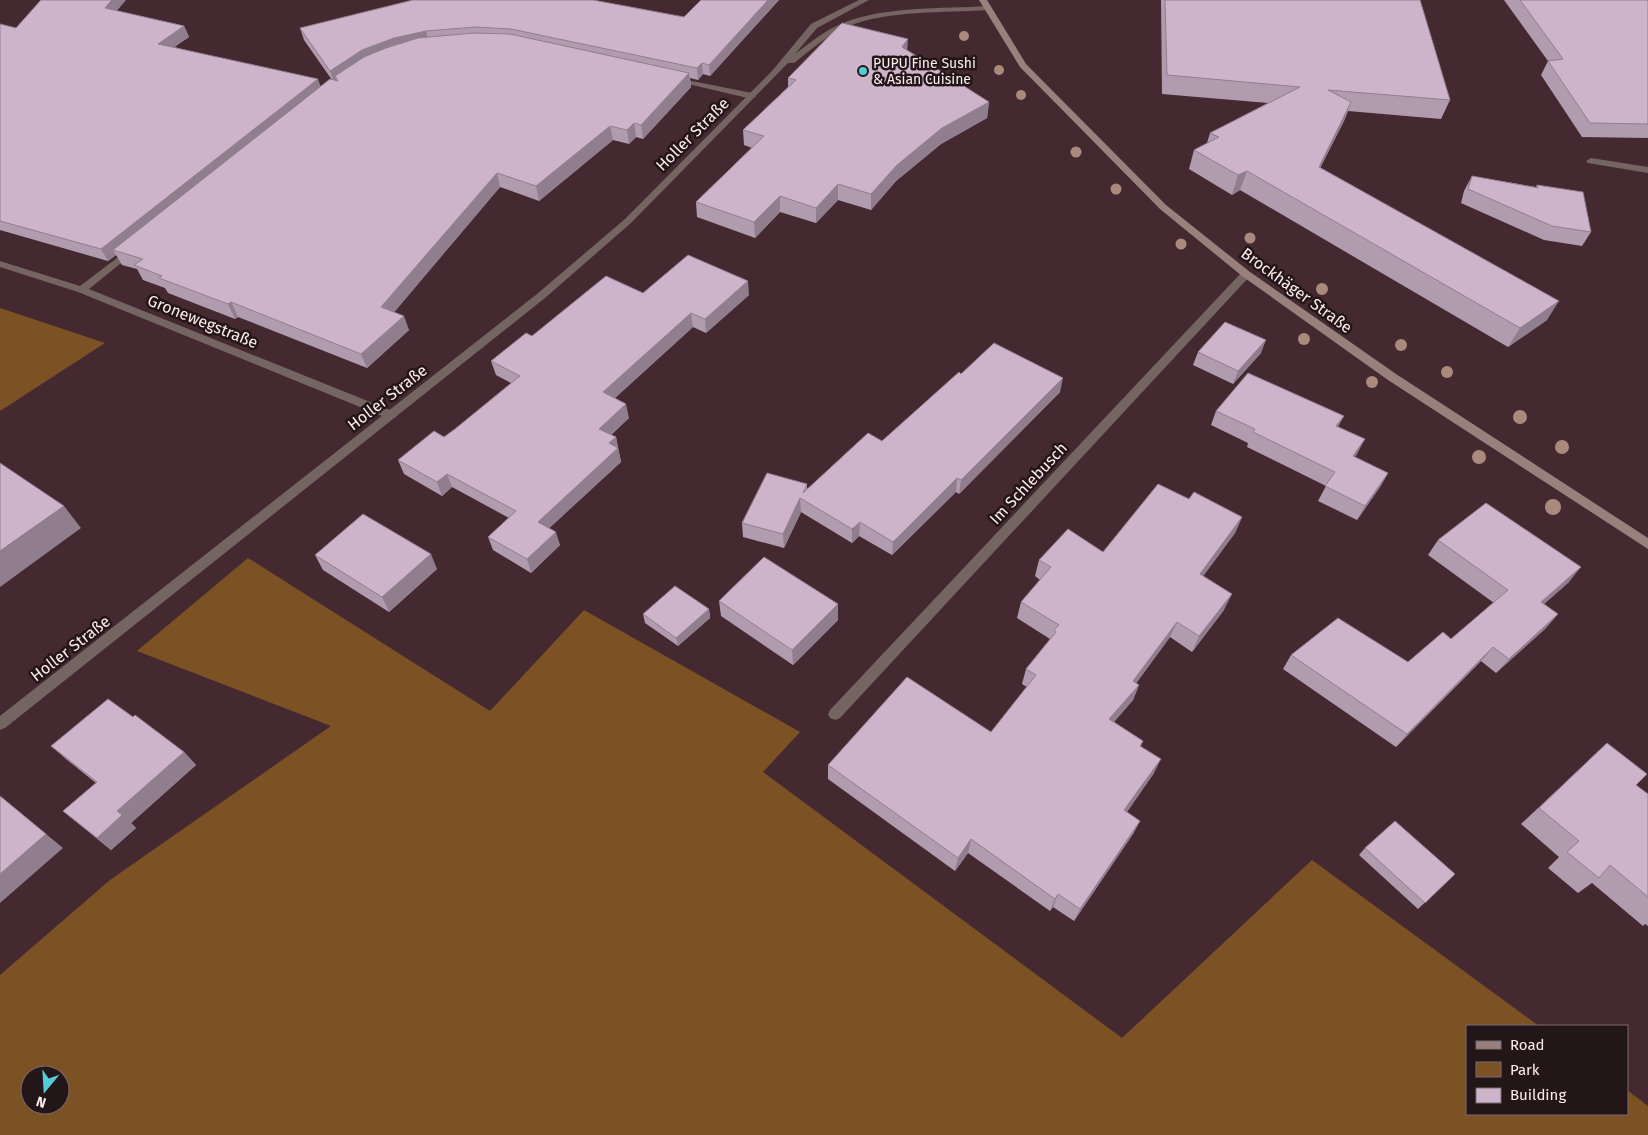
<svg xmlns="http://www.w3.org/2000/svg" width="1648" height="1135" font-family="'Fira Sans',sans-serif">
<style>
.green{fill:#7c5224;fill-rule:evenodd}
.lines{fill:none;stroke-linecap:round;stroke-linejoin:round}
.minor{fill:#746562;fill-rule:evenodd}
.tertiary{fill:#746562;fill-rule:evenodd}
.secondary{fill:#98817c;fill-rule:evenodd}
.tree{fill:#aa8a7c}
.wall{fill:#b19baf}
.shaded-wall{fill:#907e8e}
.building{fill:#ceb4cb;stroke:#907e8e}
.poi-dot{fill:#52ccd6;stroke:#231619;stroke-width:2}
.labels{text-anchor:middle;stroke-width:5;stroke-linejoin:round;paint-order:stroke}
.far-poi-label{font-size:14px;fill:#ffebf0;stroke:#231619;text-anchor:start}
.street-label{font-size:16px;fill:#ffebf0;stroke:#231619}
</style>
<rect width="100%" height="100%" fill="#452931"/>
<!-- green -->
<path class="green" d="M0,308L105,343L0,411Z
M248,558L490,711L584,610L800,732L763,772L1122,1038L1312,860L1539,1026H1467V1114H1627V1090L1648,1106V1135H0V975L110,880L331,726L137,651ZM30,1075H60V1105H30Z"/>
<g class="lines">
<!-- minor -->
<path class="minor" d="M672,77L752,93L756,96L752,99L675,81H672Z
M1591,158L1648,167V173L1588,163L1586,161Z
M133,246L138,249L136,251L89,289L395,412L397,415L395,418H387L78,292L0,267V261L80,286Z
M1246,271L1251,274L1250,276L840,718L835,720L830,718L828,714L830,710L1242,272Z"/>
<!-- tertiary -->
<path class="tertiary" d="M859,0H869L817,28L795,54C810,43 825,30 843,23C885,6 942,9 987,6L991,8L987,10C944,13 889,10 849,26C828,34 811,50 794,63H788L631,223L545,298L5,728L0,730V716L537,294L625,219L772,71L811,24Z"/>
<!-- secondary -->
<path class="secondary" d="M979,0H987L1026,64L1166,205L1250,272L1396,374L1648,538V549L1388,380L1242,276L1160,209L1020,67Z"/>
</g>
<!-- trees -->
<g class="tree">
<circle cx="964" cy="36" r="5"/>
<circle cx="999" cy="70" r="5"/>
<circle cx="1021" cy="95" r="5"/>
<circle cx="1076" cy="152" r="5.5"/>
<circle cx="1116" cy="189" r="5.5"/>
<circle cx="1250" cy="238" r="5.5"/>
<circle cx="1181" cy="244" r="5.5"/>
<circle cx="1322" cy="289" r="6"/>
<circle cx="1304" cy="339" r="6"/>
<circle cx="1401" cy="345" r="6"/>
<circle cx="1447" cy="372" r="6"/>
<circle cx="1372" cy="382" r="6"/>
<circle cx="1520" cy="417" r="7"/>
<circle cx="1562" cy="447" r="7"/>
<circle cx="1479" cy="457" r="7"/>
<circle cx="1553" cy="507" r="8"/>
</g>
<!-- wall -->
<path class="wall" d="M779,0L710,76L703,74L698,80L690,78L691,87L643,139L636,137L629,144L613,140L539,201L500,187L394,312L409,330L367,368L238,317L235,319L168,293L165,288L143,280L137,269L122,265L116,255L108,261L0,230V24L16,28L117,11L184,26L189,37L174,47L321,86L332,80L304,40L300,28L684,17Z
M1161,0H1420L1450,100L1441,119L1348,111L1344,121L1320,168L1547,320L1508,347L1240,190L1232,195L1189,169L1194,150L1207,143L1210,133L1268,103L1162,94Z
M1504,0H1648V138L1582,137L1541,75L1548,61Z
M907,50L989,102L987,118L941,144L896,181L871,210L838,200L816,223L780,212L755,238L697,217L696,202L752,148L744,145L743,130L788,87V78Z
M1472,176L1536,187L1537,185L1591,232L1582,246L1544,240L1461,203L1464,191Z
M643,293L749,295L706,333L693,327L615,398L629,418L611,435L616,437L621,462L549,528L560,545L531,573L493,550L488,537L509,518L452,487L442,496L404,474L398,460L444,437L455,429L511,383L496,375L491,361L532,336Z
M1198,352L1261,353L1233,384L1193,365Z
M961,374L1060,392L959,494L956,492L892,555L859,536L852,543L801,512L784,548L743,537L742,523L807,484V489L882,441Z
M1216,411L1338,427L1357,454L1354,457L1388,473L1380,487L1357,520L1318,501L1326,486L1247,447L1248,443L1211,425Z
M1189,499L1242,517L1235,533L1203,576L1224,610L1192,652L1170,637L1136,683L1139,685L1133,700L1114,722L1143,741L1141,746L1154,773L1127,812L1140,821L1133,834L1074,921L1053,907L1050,911L968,853L955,871L828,779V765L991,732L1027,687L1022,684L1026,669L1050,639L1017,618L1021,602L1040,580L1035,576L1039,560L1103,552Z
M1438,540L1569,582L1544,604L1558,614L1545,629L1496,673L1481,661L1396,747L1283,669L1291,655L1408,662L1451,639L1494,603L1428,555Z
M315,555L437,569L389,612L323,570Z
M719,601L838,620L793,665L721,616Z
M709,609L710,618L678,646L645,623L643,614Z
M1607,743L1636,785L1648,794V926L1645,924L1643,926L1592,883L1578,893L1548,868L1559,857L1521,824Z
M51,746L184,752L196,765L131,823L136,828L111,850L63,811L96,783L66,759Z
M1365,848L1455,874L1418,909L1359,855Z"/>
<!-- shaded-wall -->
<path class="shaded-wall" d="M112,0H126L110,19L105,8Z
M768,0H779L710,76L709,65Z
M184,26L189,37L163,55L158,44Z
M426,31L429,42L335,76L336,80L334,82L330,71L362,50L394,38Z
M908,39L907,54L902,47Z
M702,63L703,74L698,80L697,68Z
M689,73L691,87L643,139L641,125Z
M318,79L322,90L113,250L116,255L108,261L101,249Z
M989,102L987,118L941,144L896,181L871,210V194L897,165L942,128Z
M1351,102L1344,121L1311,186L1319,167Z
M634,123L636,137L629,144L627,130Z
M610,126L613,140L539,201L536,186Z
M1247,171L1240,190L1232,195L1238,175Z
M497,173L500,187L386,322L381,307Z
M838,184V200L816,223V208Z
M780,196V212L755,238L754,222Z
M748,281L749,295L706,333L705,319Z
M1559,301L1547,320L1508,347L1520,328Z
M231,302L238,317L235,319L228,304Z
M691,313L693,327L606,406L603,392Z
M404,316L409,330L367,368L361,354Z
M1266,340L1261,353L1233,384L1238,371Z
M1063,378L1060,392L959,494L961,480Z
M626,404L629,418L602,442L599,429Z
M1344,416L1336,431V426Z
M616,437L621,462L542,535L538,522L609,443Z
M1365,439L1357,454L1345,471L1353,456Z
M1388,473L1380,487L1357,520L1365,506Z
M447,474L452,487L442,496L437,482Z
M957,478L956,492L892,555L893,542Z
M800,498L801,512L784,548L783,534Z
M64,506L81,528L0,587V551Z
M1242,517L1235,533L1193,590L1200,574Z
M860,522L859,536L852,543V529Z
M556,532L560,545L531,573L527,559Z
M431,554L437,569L389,612L382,597Z
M1581,567L1569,582L1529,617L1541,602Z
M1232,594L1224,610L1192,652L1199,636Z
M838,604V620L793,665L792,650Z
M709,609L710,618L678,646L676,638Z
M1558,614L1545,629L1496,673L1509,659Z
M1177,622L1170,637L1127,696L1133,681Z
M1493,647L1481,661L1396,747L1407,734Z
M1139,685L1133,700L1103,734L1109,719Z
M184,752L196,765L131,823L136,828L111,850L97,838L117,811Z
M1161,759L1154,773L1118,824L1124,810Z
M0,796L63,848L0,903Z
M1140,821L1133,834L1074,921L1080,909Z
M971,839L968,853L955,871L958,858Z
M1058,894L1053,907L1050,911L1055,899Z"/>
<!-- building -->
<path class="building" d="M41,0H112L105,8L184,26L158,44L318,79L101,249L0,221V24L16,28Z
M413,0H593L684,17L701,0H768L709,65L702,63L697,68L511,29L476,27L426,31L394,38L362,50L330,71L300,28Z
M1165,0H1420L1450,100L1328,90L1351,102L1319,167L1559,301L1520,328L1247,171L1238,175L1194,150L1219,137L1210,133L1300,87L1167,75Z
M1520,0H1648V124L1590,123L1548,61L1563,59Z
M842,23L908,39L902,47L989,102L942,128L897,165L871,194L838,184L816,208L780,196L754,222L696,202L764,136L743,130L796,80L788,78Z
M474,33L510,34L689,73L641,125L634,123L627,130L610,126L536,186L497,173L381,307L404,316L361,354L231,302L228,304L159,278L162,276L134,265L143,259L113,250L330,79L338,81L335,76L364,57L386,48L418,38Z
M1472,176L1538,188L1537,185L1583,192L1591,232L1552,226L1468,189Z
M688,255L748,281L705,319L691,313L603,392L626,404L599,429L616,437L609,443L618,448L538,522L556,532L527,559L488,537L516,511L447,474L437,482L398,460L434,431L444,437L455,429L520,376L491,361L526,333L532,336L606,276L643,293Z
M1225,322L1266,340L1238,371L1198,352Z
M994,343L1063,378L961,480L957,478L893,542L860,522L852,529L800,498L783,534L742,523L767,473L807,484L803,493L868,433L882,441L959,372L961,374Z
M1248,373L1344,416L1336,426L1365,439L1353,456L1388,473L1365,506L1325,486L1335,472L1253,432L1255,429L1216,411Z
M0,463L64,506L0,551Z
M1158,484L1189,499L1194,492L1242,517L1200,574L1232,594L1199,636L1177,622L1133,681L1139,685L1109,719L1143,741L1140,746L1161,759L1124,810L1140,821L1080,909L1058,894L1055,899L971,839L958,858L828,765L907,677L991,732L1036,675L1026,669L1056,632L1054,630L1059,625L1021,602L1051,567L1039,560L1068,529L1103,552Z
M1486,503L1581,567L1541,602L1558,614L1509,659L1493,647L1407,734L1291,655L1338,618L1408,662L1443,632L1451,639L1508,590L1438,540Z
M363,514L431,554L382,597L315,555Z
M764,557L838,604L792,650L719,601Z
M675,586L709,609L676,638L643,614Z
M108,699L133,717L135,715L184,752L117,811L122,815L97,838L63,811L97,782L51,746Z
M1607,743L1647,774L1636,785L1648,794V897L1610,865L1599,878L1567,852L1579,841L1539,808Z
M0,796L46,834L0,874Z
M1395,821L1455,874L1425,903L1365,848Z"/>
<!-- markers -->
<circle class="poi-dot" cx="863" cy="71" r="5"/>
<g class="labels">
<!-- far-poi labels -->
<g class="far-poi-label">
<text x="873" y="68">PUPU Fine Sushi<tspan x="873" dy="16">&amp; Asian Cuisine</tspan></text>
</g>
<!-- street labels -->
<g class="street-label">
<text transform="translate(692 134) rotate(-45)" y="6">Holler Straße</text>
<text transform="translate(1297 290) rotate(36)" y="6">Brockhäger Straße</text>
<text transform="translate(203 321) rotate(22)" y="6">Gronewegstraße</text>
<text transform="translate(387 397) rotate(-38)" y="6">Holler Straße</text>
<text transform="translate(1028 483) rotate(-47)" y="6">Im Schlebusch</text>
<text transform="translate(70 648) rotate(-38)" y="6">Holler Straße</text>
</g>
</g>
<!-- legend -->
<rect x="1466" y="1025" width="162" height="90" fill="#231619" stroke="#7b6b6f"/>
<rect x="1476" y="1041" width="25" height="8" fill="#98817c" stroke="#7b6b6f"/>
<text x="1510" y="1050" font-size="15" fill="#ffebf0">Road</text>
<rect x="1476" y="1062" width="25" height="15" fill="#7c5224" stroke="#7b6b6f"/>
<text x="1510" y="1075" font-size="15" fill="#ffebf0">Park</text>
<rect x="1476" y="1088" width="25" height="15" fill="#ceb4cb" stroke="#7b6b6f"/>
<text x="1510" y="1100" font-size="15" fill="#ffebf0">Building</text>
<!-- north arrow -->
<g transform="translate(45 1090) rotate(198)"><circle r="24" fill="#231619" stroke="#7b6b6f"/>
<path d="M0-4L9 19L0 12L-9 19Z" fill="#52ccd6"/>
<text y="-8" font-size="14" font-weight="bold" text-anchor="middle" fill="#ffebf0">N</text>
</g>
</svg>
